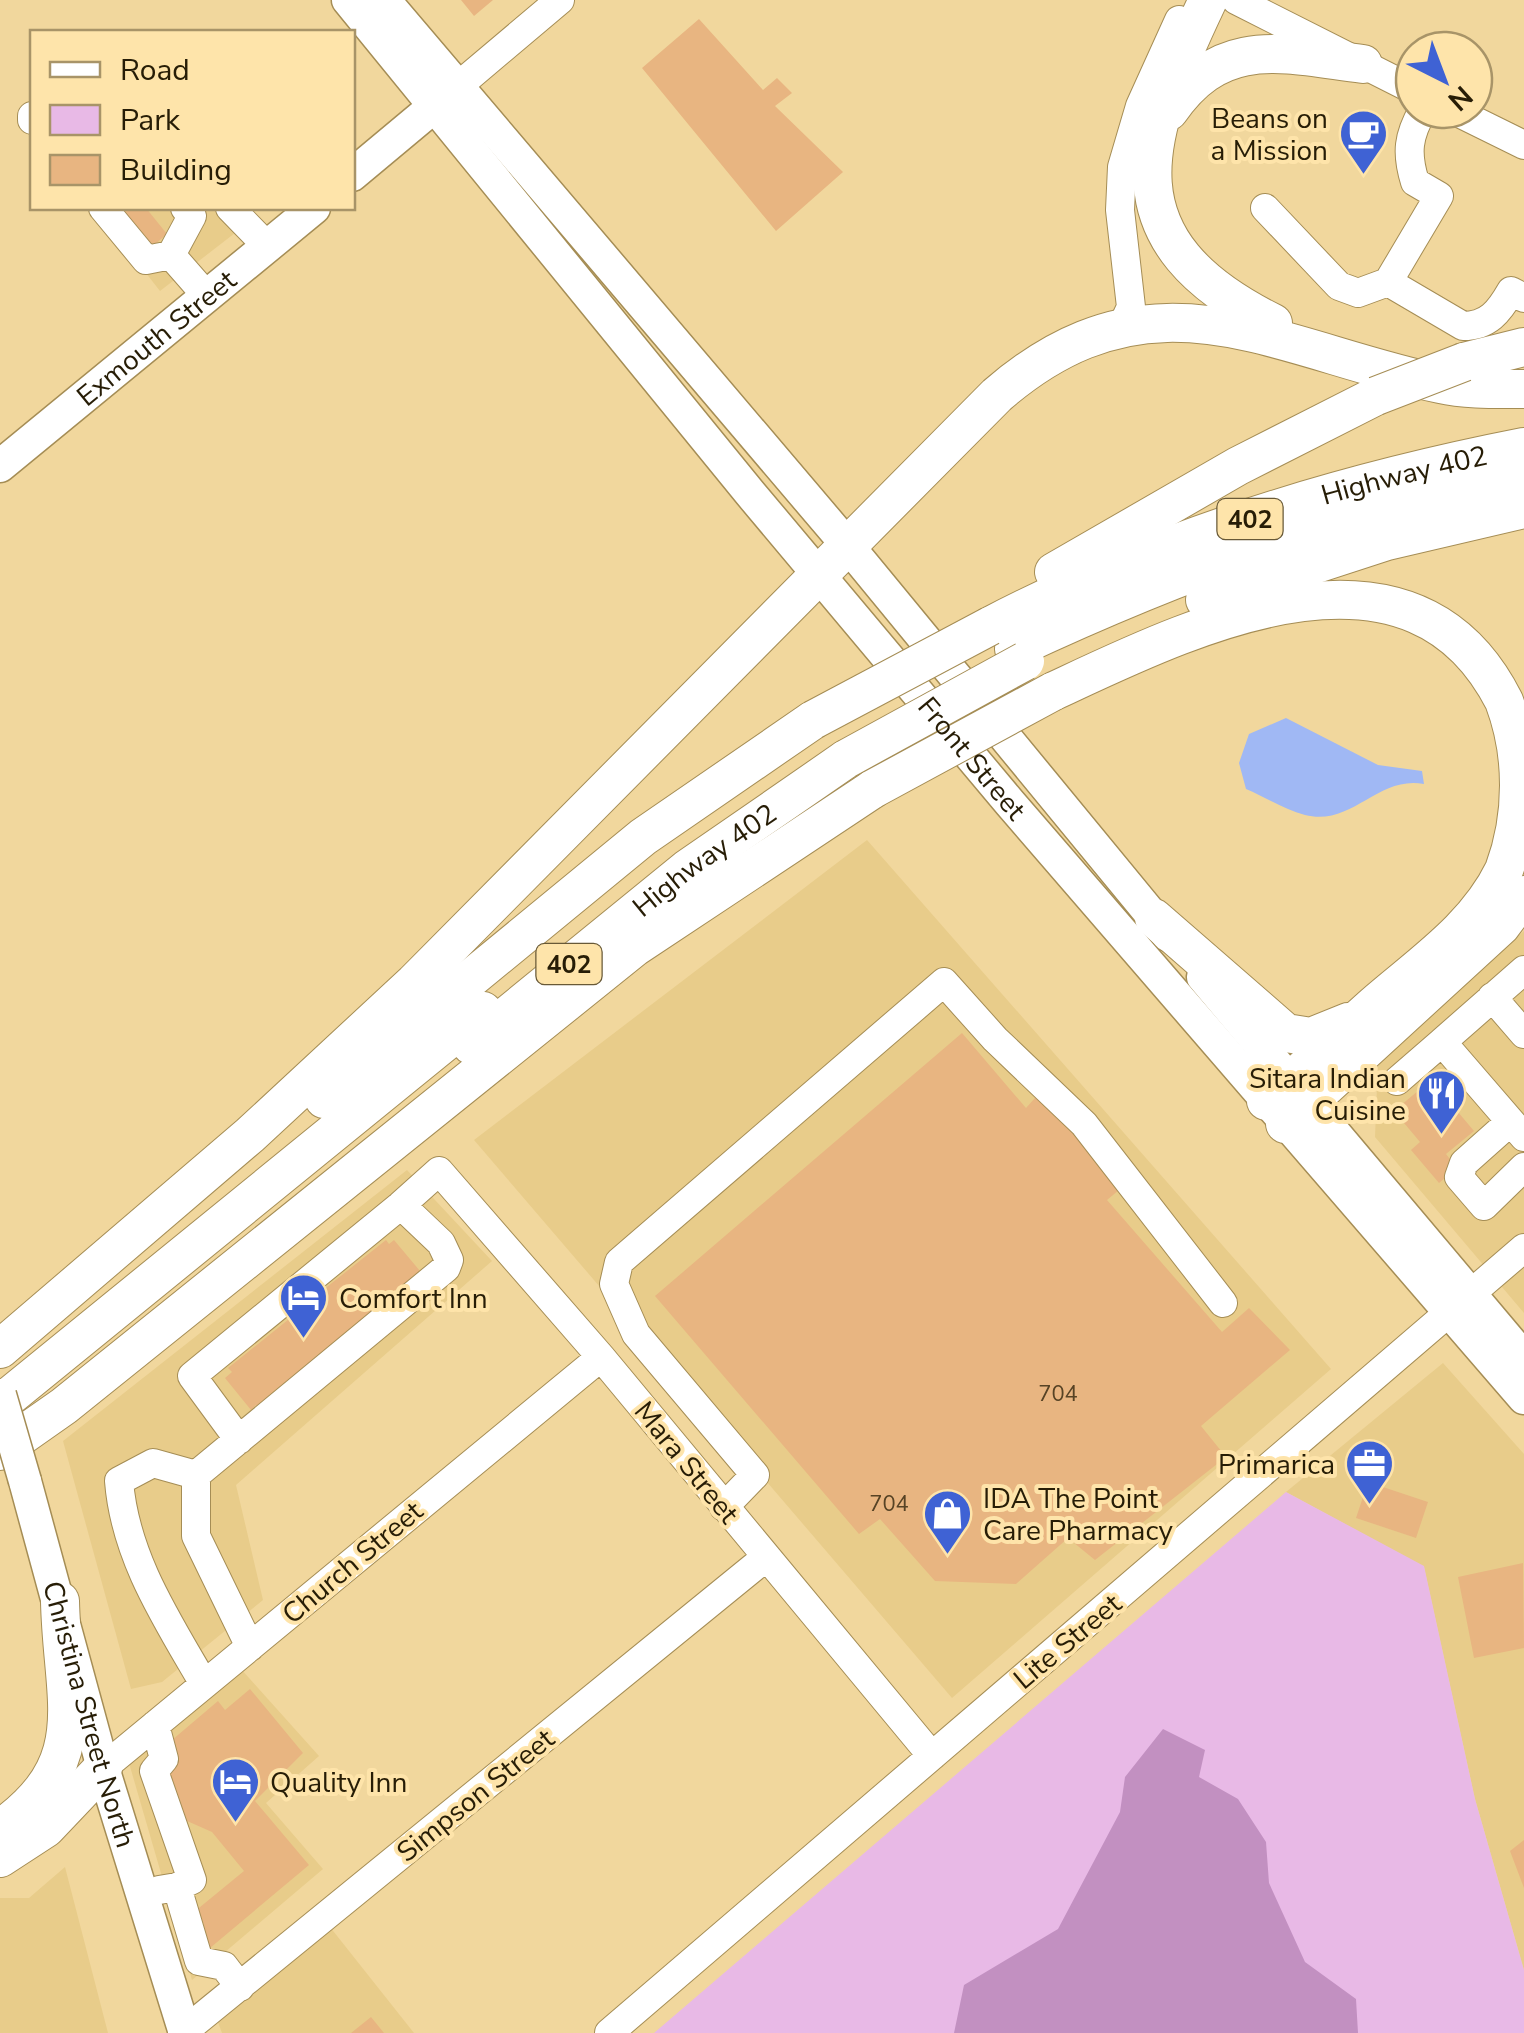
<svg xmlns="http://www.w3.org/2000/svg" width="1524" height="2033" font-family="'Nunito Sans',sans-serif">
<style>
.built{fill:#e8cc8a}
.green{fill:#e8b9e6}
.forest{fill:#c290c1}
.water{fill:#a0b8f4}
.building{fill:#e8b581}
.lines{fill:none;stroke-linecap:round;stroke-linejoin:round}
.minor-casing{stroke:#a58d55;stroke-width:30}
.major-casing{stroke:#a58d55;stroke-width:35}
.highway-casing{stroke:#a58d55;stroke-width:40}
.minor{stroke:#fff;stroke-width:28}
.major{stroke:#fff;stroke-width:32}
.highway{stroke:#fff;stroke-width:38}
.major-bridge-casing{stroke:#a58d55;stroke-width:35;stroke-linecap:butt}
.highway-bridge-casing{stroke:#a58d55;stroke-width:40;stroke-linecap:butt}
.major-bridge{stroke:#fff;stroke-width:32}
.highway-bridge{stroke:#fff;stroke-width:38}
.labels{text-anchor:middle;stroke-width:8;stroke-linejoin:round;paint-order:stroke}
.number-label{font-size:22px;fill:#574325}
.shield{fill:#fee4aa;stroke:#685937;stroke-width:2.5}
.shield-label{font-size:25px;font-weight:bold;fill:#271d06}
.poi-label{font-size:28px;fill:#271d06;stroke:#fee4aa;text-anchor:end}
.street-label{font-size:28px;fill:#271d06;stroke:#fee4aa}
</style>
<rect width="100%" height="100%" fill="#f1d79d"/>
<!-- built -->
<path class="built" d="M95,208H215L235,233L160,291Z
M867,840L1331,1369L952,1698L474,1140Z
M1524,931V1313L1375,1137L1378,1062Z
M407,1170L492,1261L236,1485L263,1600L162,1682L131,1689L63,1441Z
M1443,1363L1524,1454V1970L1475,1799L1424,1567L1286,1492Z
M241,1669L319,1756L266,1803L323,1869L192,1980L129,1763Z
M65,1867L108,2033H0V1898H29Z
M330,1927L414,2033H222L216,2017Z"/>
<!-- green -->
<path class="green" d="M1286,1492L1424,1566L1475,1799L1524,1970V2033H654Z"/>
<!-- forest -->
<path class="forest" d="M1163,1729L1205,1750L1199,1777L1238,1799L1266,1842L1269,1883L1305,1962L1356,1999L1358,2033H954L964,1985L1058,1929L1120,1812L1125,1777Z"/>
<!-- water -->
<path class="water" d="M1286,718L1378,765L1422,771L1424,784C1378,775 1352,827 1305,815C1285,810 1265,797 1246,789L1239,763L1249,734Z"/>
<!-- building -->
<path class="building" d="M461,0H493L474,16Z
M699,19L763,90L777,78L792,93L775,106L843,172L776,231L642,68Z
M113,208H146L167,234L148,250Z
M962,1033L1026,1108L1044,1088L1125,1185L1107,1200L1222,1332L1249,1308L1290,1350L1201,1426L1226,1457L1095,1560L1068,1538L1016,1584L935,1581L880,1519L859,1534L655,1296Z
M1431,1080L1474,1131L1446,1154L1457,1168L1439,1183L1411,1150L1420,1142L1394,1111Z
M386,1240L389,1244L394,1240L420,1271L413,1277L417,1282L259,1410L256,1405L251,1410L225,1378L232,1372L228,1368L299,1311L292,1304L308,1291L313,1298Z
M1368,1482L1428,1502L1416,1538L1356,1518Z
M1523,1563L1524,1648L1474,1658L1458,1577Z
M250,1689L303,1753L255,1801L309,1865L210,1948L196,1931L204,1924L194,1912L244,1871L212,1832L178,1817L164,1775L165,1746L218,1701L225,1710Z
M1524,1840V1888L1510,1851Z
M371,2017L384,2033H351Z"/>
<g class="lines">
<defs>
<path id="minor" d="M1236,0L1414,90
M457,87L560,0
M1423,110C1408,136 1406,153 1415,182L1439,196L1388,282L1463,326C1488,326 1499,312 1511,291L1524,298
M1453,110L1524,145
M32,116V120
M103,208L146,260L171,255
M230,208L268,247
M1265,208L1339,286L1358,293L1388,282
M171,255L192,216L185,208
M171,255L206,295
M1108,332L1125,320L1131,307L1120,210L1122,167L1140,106L1179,20
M1524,970L1442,1042L1524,1137
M1492,997L1524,1034
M1397,1081L1442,1042
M1510,1122L1464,1163L1459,1177L1484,1206L1524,1167
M401,1205L439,1171L601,1357L932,1756
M239,1440L192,1376L401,1205L441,1243L449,1260L446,1268C362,1337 279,1406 196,1475V1536L250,1647
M196,1475L153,1463L119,1481C125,1557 167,1620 204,1684
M724,1507L755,1475L636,1334L614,1284L619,1262L944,982L995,1039L1084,1124L1223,1303
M155,1725L164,1759L154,1771L192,1880L177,1887
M103,1768L601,1357
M159,1890L177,1887L199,1961L224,1966L240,1987
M182,2033L765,1558
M609,2033L1524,1248"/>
<g id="major">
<path id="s1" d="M348,0L750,493L1010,803L1524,1398"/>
<path d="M384,0L848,546L1168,935"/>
<path d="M352,175L449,94"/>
<path id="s2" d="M0,466L314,208"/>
<path d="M1203,977L1524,1358"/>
<path id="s3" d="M25,1481L103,1768L185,2033"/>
</g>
<g id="highway">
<path d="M1208,0C1141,141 1106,240 1273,323"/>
<path d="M1169,111C1222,34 1283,54 1363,64"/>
<path d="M1464,362L1524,347"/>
<path d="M1054,572L1238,466L1376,396"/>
<path d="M1205,600L1387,541L1524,509"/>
<path id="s4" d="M990,626C1157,539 1340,483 1524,447"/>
<path d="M1014,649C1176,573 1347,509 1524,479"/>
<path d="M1052,692C1187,629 1410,516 1504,701C1524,754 1524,816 1504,870C1476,928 1421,964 1374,1005C1338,1037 1304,1071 1266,1101"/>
<path d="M1154,918L1286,1033L1311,1037L1348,1022"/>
<path id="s5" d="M471,1045L687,869L846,759"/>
<path d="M324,1099L643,837L813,720"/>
<path d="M1285,1124L1501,926L1524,895"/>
<path d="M0,1349L250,1135L414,983L997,395C1152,261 1272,348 1440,384C1467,390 1496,389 1524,389"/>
<path d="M0,1404L483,1011"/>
<path d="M0,1451L64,1406L635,947L873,789"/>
<path d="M0,1829C95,1762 62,1702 60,1601"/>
<path d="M0,1858L46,1828L103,1768"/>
</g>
</defs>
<!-- minor casing -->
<use href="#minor" class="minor-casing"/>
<!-- major casing -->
<use href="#major" class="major-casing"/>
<!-- highway casing -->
<use href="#highway" class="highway-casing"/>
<!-- minor -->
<use href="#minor" class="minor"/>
<!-- major -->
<use href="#major" class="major"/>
<!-- highway -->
<use href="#highway" class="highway"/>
<defs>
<path id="major-bridge" d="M0,1395L25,1481"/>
<path id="highway-bridge" d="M1376,396L1464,362
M813,720L990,626
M846,759L1025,661
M873,789L1052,692"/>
</defs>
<!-- major-bridge casing -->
<use href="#major-bridge" class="major-bridge-casing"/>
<!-- highway-bridge casing -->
<use href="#highway-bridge" class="highway-bridge-casing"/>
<!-- major-bridge -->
<use href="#major-bridge" class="major-bridge"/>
<!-- highway-bridge -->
<use href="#highway-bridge" class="highway-bridge"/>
</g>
<!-- icons -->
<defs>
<symbol id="cafe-pin" viewBox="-11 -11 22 30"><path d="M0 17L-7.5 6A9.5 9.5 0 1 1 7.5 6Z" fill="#3f62d4" stroke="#fee4aa"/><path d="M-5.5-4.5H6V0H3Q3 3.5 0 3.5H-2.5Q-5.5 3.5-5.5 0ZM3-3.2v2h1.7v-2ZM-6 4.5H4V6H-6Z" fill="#fff"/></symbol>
<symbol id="restaurant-pin" viewBox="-11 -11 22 30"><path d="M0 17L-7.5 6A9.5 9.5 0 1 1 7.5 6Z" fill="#3f62d4" stroke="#fee4aa"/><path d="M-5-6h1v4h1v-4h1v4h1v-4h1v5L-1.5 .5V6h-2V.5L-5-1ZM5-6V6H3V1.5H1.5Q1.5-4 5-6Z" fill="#fff"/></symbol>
<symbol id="hotel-pin" viewBox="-11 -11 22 30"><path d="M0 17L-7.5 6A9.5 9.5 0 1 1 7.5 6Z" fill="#3f62d4" stroke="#fee4aa"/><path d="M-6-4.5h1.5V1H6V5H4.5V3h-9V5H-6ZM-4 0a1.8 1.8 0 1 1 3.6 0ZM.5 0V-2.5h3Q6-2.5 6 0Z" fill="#fff"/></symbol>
<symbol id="office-pin" viewBox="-11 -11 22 30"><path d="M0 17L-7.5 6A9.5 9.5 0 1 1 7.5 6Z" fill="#3f62d4" stroke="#fee4aa"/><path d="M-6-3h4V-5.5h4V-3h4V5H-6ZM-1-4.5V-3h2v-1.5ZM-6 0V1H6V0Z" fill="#fff"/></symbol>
<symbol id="shop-pin" viewBox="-11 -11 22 30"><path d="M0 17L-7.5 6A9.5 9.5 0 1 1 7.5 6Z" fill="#3f62d4" stroke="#fee4aa"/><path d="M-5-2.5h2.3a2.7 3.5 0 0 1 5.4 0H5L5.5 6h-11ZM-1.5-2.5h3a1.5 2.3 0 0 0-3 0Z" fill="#fff"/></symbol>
</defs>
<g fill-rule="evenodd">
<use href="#cafe-pin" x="1336" y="106" width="55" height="75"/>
<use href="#restaurant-pin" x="1414" y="1066" width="55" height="75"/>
<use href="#hotel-pin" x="276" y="1270" width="55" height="75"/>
<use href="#office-pin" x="1342" y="1436" width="55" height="75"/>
<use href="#shop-pin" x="920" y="1486" width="55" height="75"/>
<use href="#hotel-pin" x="208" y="1754" width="55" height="75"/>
</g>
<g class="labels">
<!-- number labels -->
<g class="number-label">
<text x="1058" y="1401">704</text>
<text x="889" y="1511">704</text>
</g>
<!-- shield labels -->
<g class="shield">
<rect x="1217.5" y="499" width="65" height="40" rx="8"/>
<rect x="536.5" y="944" width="65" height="40" rx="8"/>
</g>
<g class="shield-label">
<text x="1250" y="528">402</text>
<text x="569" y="973">402</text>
</g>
<!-- poi labels -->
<g class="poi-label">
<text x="1328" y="128">Beans on<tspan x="1328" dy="32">a Mission</tspan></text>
<text x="1406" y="1088">Sitara Indian<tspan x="1406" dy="32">Cuisine</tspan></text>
<text x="339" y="1308" text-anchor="start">Comfort Inn</text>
<text x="1335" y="1474">Primarica</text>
<text x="983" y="1508" text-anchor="start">IDA The Point<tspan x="983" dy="32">Care Pharmacy</tspan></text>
<text x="270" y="1792" text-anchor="start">Quality Inn</text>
</g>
<!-- street labels -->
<g class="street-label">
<text dy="10" stroke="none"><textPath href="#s2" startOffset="202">Exmouth Street</textPath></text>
<text dy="10" stroke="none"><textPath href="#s4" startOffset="442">Highway 402</textPath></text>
<text dy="10" stroke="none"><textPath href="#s1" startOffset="982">Front Street</textPath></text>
<text dy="10" stroke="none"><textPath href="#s5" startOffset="298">Highway 402</textPath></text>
<text transform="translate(687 1462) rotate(51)" y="10">Mara Street</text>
<text transform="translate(352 1562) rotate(-40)" y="10">Church Street</text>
<text transform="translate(1067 1641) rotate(-40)" y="10">Lite Street</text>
<text dy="10" stroke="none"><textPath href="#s3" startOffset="242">Christina Street North</textPath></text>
<text transform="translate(475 1795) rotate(-39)" y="10">Simpson Street</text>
</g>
</g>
<!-- legend -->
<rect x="30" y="30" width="325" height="180" fill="#fee4aa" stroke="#a89468" stroke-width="2.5"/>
<rect x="50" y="62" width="50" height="15" fill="#ffffff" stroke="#a89468" stroke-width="2.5"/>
<text x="120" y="80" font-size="30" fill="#271d06">Road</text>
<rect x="50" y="105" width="50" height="30" fill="#e8b9e6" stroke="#a89468" stroke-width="2.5"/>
<text x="120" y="130" font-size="30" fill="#271d06">Park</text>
<rect x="50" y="155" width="50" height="30" fill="#e8b581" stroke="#a89468" stroke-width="2.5"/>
<text x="120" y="180" font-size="30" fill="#271d06">Building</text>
<!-- north arrow -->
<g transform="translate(1444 80) rotate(138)"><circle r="48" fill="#fee4aa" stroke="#a89468" stroke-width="2.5"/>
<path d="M0-8L18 38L0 25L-18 38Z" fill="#3f62d4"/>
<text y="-15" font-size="28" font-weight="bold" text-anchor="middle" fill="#271d06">N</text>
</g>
</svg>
